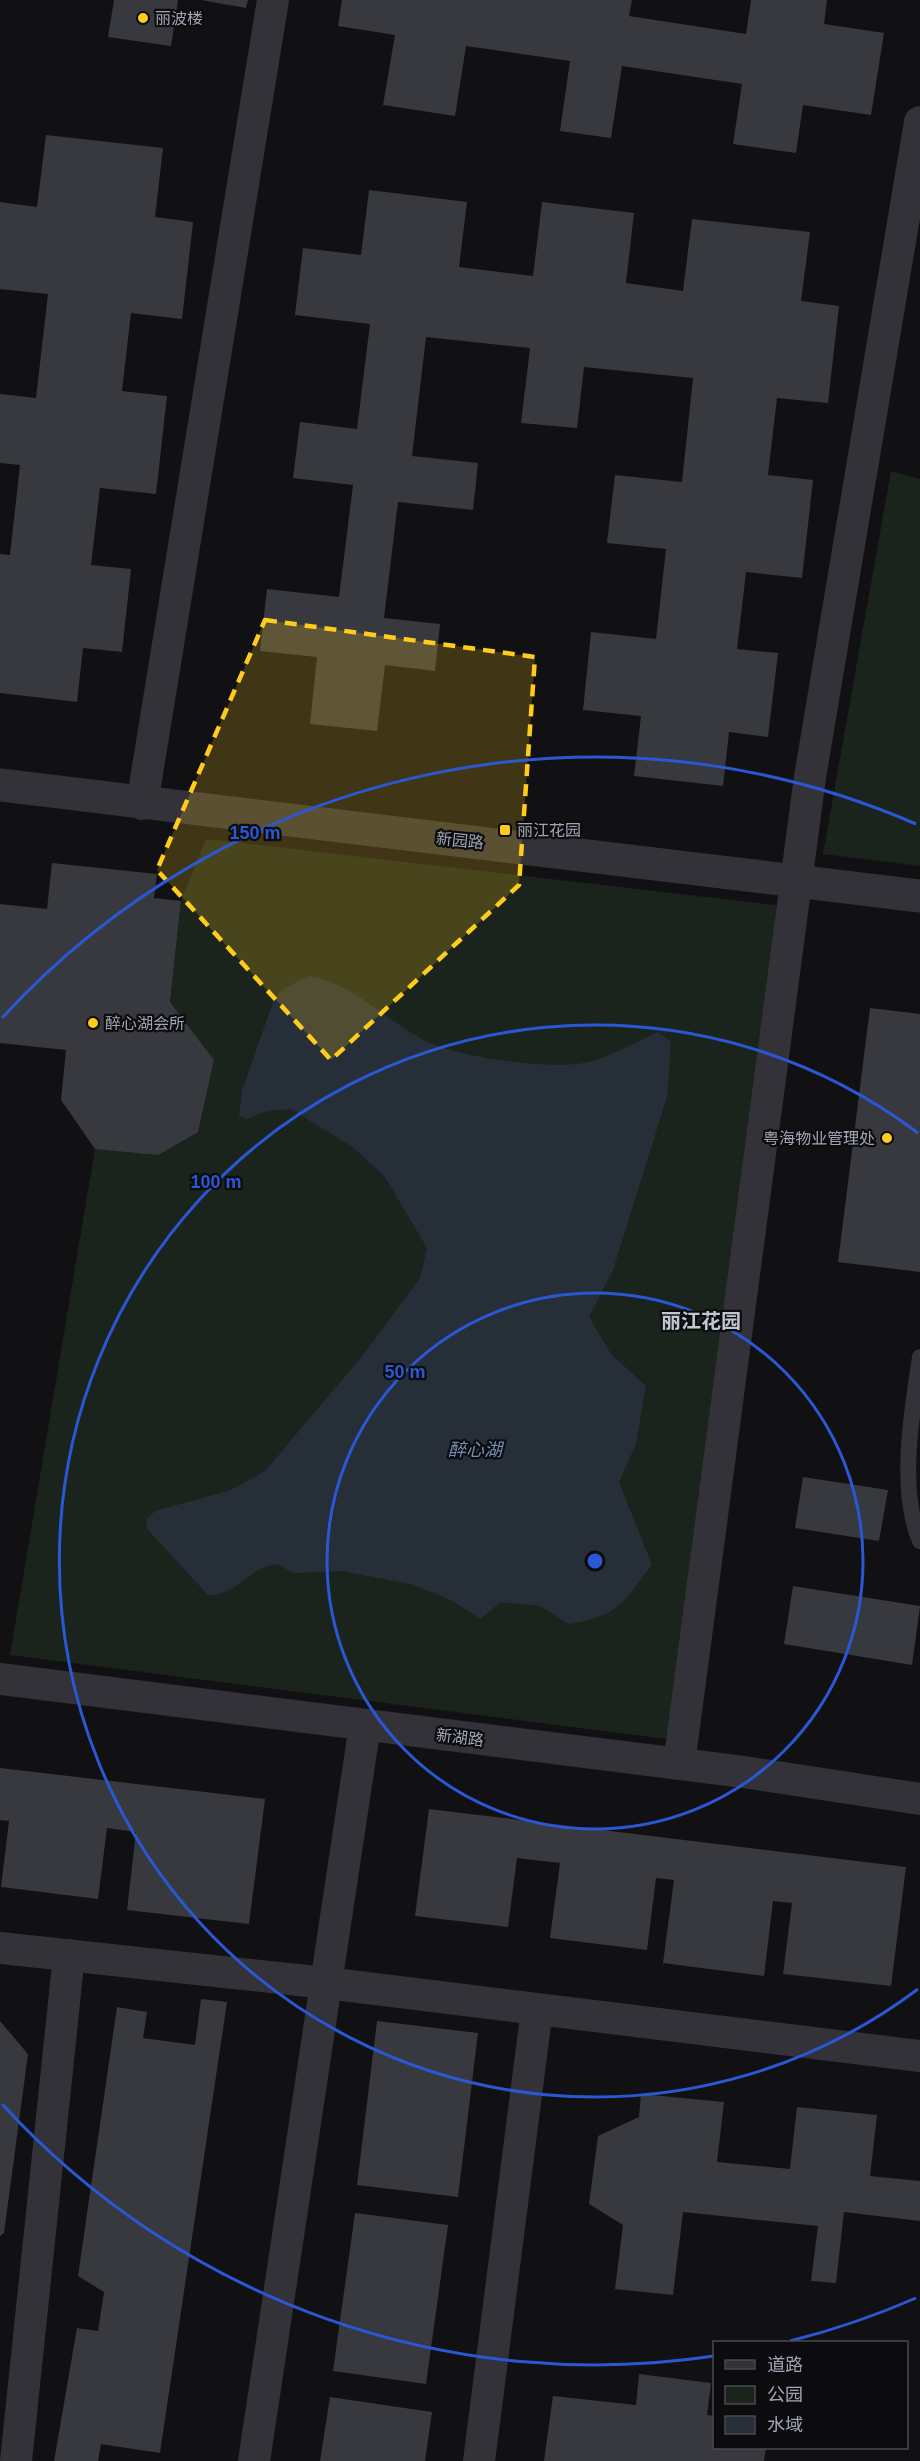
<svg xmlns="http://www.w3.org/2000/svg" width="920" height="2461" font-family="Arial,'Noto Sans SC',sans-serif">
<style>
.green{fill:#1b231d}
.water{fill:#262e38}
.building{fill:#38393e}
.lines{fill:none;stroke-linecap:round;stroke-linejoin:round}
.service{stroke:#323238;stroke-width:16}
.minor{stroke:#323238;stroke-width:32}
.tertiary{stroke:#323238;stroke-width:33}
.marked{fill:#ffcb1d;fill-opacity:0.2;stroke:#ffcb1d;stroke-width:4.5;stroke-dasharray:12 8;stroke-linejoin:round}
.ring{fill:none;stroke:#2a57d4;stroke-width:3}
.poi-dot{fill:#ffcb1d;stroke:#0c0c0e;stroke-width:2}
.labels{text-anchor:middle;stroke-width:4.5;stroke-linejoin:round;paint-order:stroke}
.poi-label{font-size:16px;fill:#a1a5b5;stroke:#0c0c0e;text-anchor:start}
.street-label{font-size:16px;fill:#a1a5b5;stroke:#0c0c0e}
.water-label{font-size:18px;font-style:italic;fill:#738fb5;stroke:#0c0c0e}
.quarter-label{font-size:20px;font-weight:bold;fill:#c2c5d1;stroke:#0c0c0e}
.centre{fill:#2a57d4;stroke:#0c0c0e;stroke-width:3}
.ring-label{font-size:18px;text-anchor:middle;font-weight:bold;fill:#2a57d4;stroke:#0c0c0e;stroke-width:4.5;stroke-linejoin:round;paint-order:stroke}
</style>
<rect width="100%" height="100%" fill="#111113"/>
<!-- green -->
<path class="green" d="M891,471L920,479V866L823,854Z
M206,839L792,907L682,1741L10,1655L95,1149L198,1132L214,1060L170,1002L181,901Z"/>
<!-- water -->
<path class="water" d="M309,976C350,982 384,1018 420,1038C453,1057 539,1068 577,1064C604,1061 633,1043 658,1032L671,1042L667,1097L613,1270L589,1317L611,1354L646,1386L636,1444L619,1482L652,1565C621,1604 621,1615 569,1624L540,1606L501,1602L480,1619L451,1600L411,1584L341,1571L294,1573L277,1564C247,1568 237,1596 208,1595L148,1530L146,1520L155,1511L231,1490L265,1471L363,1355L420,1278L427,1248L385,1177L354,1148L291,1109L267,1111L247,1119L239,1116L242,1091L274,999L282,990Z"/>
<!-- building -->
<path class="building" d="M114,0H178L171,46L108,37Z
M201,0H248L246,8Z
M342,0H632L629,16L746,34L751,0H827L824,24L884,33L871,115L803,105L796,153L733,144L742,84L622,66L611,138L560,131L570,61L466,46L455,116L383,105L395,35L338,26Z
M46,135L163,148L155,217L193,222L182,319L131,313L122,391L167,396L156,494L100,488L91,565L131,569L122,652L83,648L77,702L0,693V554L10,555L20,465L0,463V394L36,398L48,294L0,289V202L37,207Z
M369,190L467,202L459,267L533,276L542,202L634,213L626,283L683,291L692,219L810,232L801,301L839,306L828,403L777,398L768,475L813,480L802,578L746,572L737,649L778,653L768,737L729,732L723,786L634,776L641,716L583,710L591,632L656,639L666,549L607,543L615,475L682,482L693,378L584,367L577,428L521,423L530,348L426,337L412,456L478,463L473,510L398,502L384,618L440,624L435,671L385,665L377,731L310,724L317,657L260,651L267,589L339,597L353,485L293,478L300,422L357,429L370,324L295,315L303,248L361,255Z
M52,863L157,874L154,898L181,901L170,1002L214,1060L198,1132L158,1155L95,1149L61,1100L66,1050L0,1043V904L47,909Z
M870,1008L920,1014V1272L838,1262Z
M803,1477L888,1490L879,1541L795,1528Z
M793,1586L920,1606L912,1665L784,1644Z
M0,1768L265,1799L249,1924L127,1910L136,1832L107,1828L98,1899L1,1887L9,1821L0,1820Z
M429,1809L906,1867L891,1986L783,1974L792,1903L773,1901L764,1976L663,1963L674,1880L656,1878L647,1950L550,1938L560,1863L517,1858L508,1927L415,1916Z
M201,1999L227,2002L160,2453L101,2444L98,2461H54L77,2328L98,2331L104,2292L78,2276L117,2007L147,2012L143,2038L195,2045Z
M0,2021L28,2054L4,2233L0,2236Z
M377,2021L478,2033L458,2197L357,2185Z
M641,2094L724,2102L717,2162L790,2169L797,2107L877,2115L870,2176L920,2181V2221L844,2212L836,2283L811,2281L818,2226L683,2212L673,2295L615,2289L623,2225L589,2204L598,2136L639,2117Z
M355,2213L448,2225L426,2384L333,2371Z
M639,2374L711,2383L707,2415L714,2416V2448H766L764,2461H544L553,2396L636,2405Z
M330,2397L432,2412L425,2461H320Z"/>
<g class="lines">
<!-- service -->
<path class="service" d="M920,1357C912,1411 898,1490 920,1541"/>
<!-- minor -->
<path class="minor" d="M142,804L273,0
M0,1679L744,1772L920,1799
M679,1764L810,777L920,122
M0,1948L326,1983L920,2056
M16,2461L69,1955
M254,2461L365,1725
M479,2461L537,2009"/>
<!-- tertiary -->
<path class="tertiary" d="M0,785L920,896"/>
</g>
<!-- marked area -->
<path class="marked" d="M265,620L535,657L519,885L331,1060L157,870Z"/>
<!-- distance rings -->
<g class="ring">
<circle cx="595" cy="1561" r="268"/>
<path d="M918 1989A536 536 0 1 1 918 1133"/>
<path d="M916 2298A804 804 0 0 1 790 2341M714 2356A804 804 0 0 1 2 2104M2 1018A804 804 0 0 1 916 824"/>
</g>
<!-- markers -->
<g class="poi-dot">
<circle cx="143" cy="18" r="6"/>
<rect x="499" y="824" width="12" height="12" rx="3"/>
<circle cx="93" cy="1023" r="6"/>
<circle cx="887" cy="1138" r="6"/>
</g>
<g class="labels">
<!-- poi labels -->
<g class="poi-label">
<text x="155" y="24">丽波楼</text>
<text x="517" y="836">丽江花园</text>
<text x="105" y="1029">醉心湖会所</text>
<text x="875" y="1144" text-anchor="end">粤海物业管理处</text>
</g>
<!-- street labels -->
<g class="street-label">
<text transform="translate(460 840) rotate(6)" y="6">新园路</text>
<text transform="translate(460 1737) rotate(7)" y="6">新湖路</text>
</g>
<!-- water labels -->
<g class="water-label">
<text x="475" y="1456">醉心湖</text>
</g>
<!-- quarter labels -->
<g class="quarter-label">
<text x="701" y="1328">丽江花园</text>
</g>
</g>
<circle cx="595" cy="1561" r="9" class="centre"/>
<g class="ring-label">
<text x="255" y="839">150 m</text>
<text x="216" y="1188">100 m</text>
<text x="405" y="1378">50 m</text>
</g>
<!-- legend -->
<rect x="713" y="2341" width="195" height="108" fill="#0c0c0e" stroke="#484951" stroke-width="1.5"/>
<rect x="725" y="2360" width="30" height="9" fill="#323238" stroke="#484951" stroke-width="1.5"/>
<text x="767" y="2371" font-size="18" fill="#a1a5b5">道路</text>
<rect x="725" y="2386" width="30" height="18" fill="#1b231d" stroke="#484951" stroke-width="1.5"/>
<text x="767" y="2401" font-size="18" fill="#a1a5b5">公园</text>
<rect x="725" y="2416" width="30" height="18" fill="#262e38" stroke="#484951" stroke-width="1.5"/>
<text x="767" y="2431" font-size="18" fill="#a1a5b5">水域</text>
</svg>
